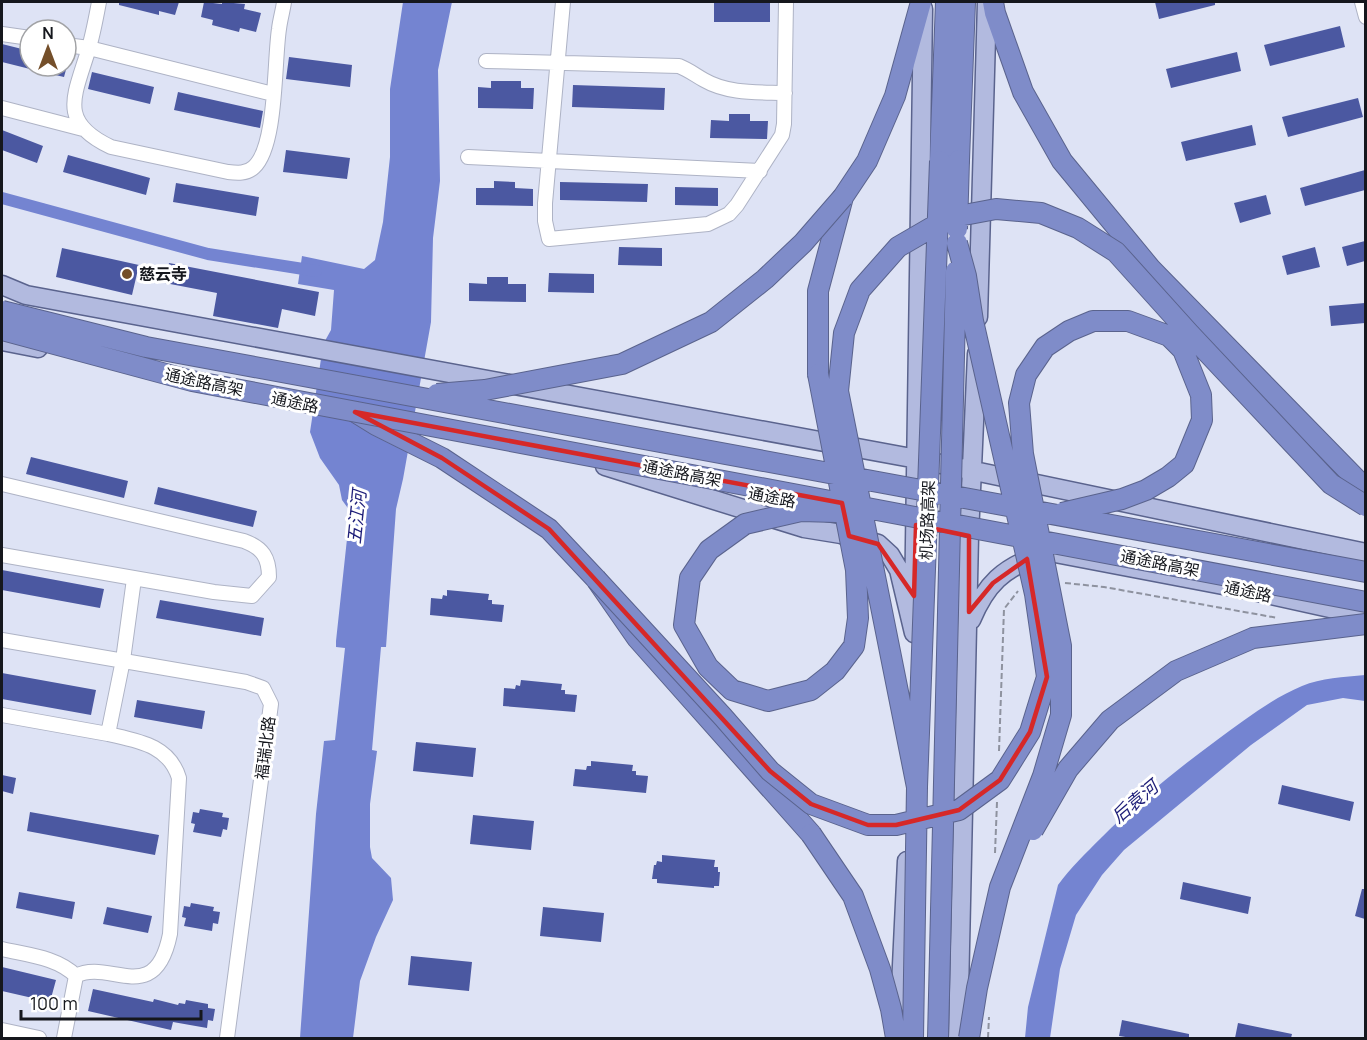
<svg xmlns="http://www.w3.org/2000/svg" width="1367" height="1040" font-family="Manrope,'Noto Sans SC',sans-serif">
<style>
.water{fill:#7484d1}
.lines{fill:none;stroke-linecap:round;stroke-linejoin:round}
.canal{stroke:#7484d1;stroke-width:12}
.building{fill:#4b58a1}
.minor-casing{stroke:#aeb3c5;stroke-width:16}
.major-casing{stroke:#5a638d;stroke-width:21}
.highway-casing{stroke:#5a638d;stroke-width:22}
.path{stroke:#8e929f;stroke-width:2;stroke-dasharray:6 3;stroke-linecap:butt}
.minor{stroke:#fff;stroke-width:14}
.major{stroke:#b2badf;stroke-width:18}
.highway{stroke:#7f8cc9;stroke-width:20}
.highway-bridge-casing{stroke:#5a638d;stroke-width:22;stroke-linecap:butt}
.highway-bridge{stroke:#7f8cc9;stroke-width:20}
.marked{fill:none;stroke:#d62828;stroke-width:4.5;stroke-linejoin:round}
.poi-dot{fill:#744f2a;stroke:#fff;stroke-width:2}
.labels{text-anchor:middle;stroke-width:6;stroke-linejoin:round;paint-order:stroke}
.poi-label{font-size:16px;font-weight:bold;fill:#15171d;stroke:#fff;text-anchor:start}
.street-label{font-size:16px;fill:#15171d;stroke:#fff}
.water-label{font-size:18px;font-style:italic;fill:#20207a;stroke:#fff}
</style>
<rect width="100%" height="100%" fill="#dee3f5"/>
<!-- water -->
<path class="water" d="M403,2H452L438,70L440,181L433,238L431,322L403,479L396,509L386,647H381L372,750L377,751L370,804V847L372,858L391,878L393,900L376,937L360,981L353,1038H300L316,814L324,741L335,740L345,648L336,647V641L350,511L342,500L339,485L320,458L310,432L321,359L326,339L331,330L334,290L298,284L302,256L364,269L375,260L383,222L390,157V89Z
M1365,675V701L1343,698L1307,705L1251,745L1124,850L1102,875L1076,915L1060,969L1050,1038H1025L1028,1007L1058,885C1071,867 1086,853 1101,838C1137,802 1176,770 1217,740C1243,721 1271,699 1302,686C1321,678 1344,677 1365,675Z"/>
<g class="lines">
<!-- canal -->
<path class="canal" d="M2,198L208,254L316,271"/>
</g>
<!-- building -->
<path class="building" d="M119,2H179L175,15L159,11V15L119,5Z
M204,2L222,4V2L245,4L244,9L261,13L256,32L240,28L239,32L212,25L213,20L201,17Z
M714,2H770V22H714Z
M1155,2H1215V5L1159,19Z
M1340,26L1345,47L1270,66L1264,45Z
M2,44L30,51V69L2,62Z
M1237,52L1241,71L1171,88L1166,69Z
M289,57L352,65L350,87L286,79Z
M34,66H67L64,77L34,70Z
M92,72L154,87L150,104L88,89Z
M491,81H521V88H534L533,109L478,108V87L491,88Z
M573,85L665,88L664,110L572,107Z
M178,92L263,111L260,128L174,110Z
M1358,98L1363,117L1288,137L1282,117Z
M729,114H750V121H768L767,139L710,138L711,120L729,121Z
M1252,125L1256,145L1186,161L1181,142Z
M2,130L43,146L37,163L2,150Z
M286,150L350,158L347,179L283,172Z
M68,155L150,178L146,195L63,172Z
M1365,170V190L1305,206L1300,188Z
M494,181L515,182V188L533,189V206L476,205V188H494Z
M560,182L648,184L647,202L560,200Z
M176,183L259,197L256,216L173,202Z
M675,187L718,188V206L675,205Z
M1266,195L1271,214L1240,223L1234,203Z
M1365,241V261L1347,266L1342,247Z
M619,247L662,248V266L618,265Z
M1315,247L1320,267L1287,275L1282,256Z
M62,248L139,265L132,295L56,277Z
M169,263L319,292L315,316L282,309L278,328L213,316L217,293L165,283Z
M549,273L594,274V293L548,292Z
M487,277H508V284H526V302L469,301V283L487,284Z
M1365,303V323L1331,326L1329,306Z
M31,457L128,481L124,498L26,474Z
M158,487L257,511L253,527L154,504Z
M2,570L104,589L100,608L2,590Z
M447,590L489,594L488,600H492V604L504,605L502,622L430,615L431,598L442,599L443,595L447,596Z
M160,600L264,618L261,636L156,618Z
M2,673L96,690L91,715L2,699Z
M521,680L562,684L561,690H565V694L577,695L575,712L503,706L504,688L515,689L516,685L520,686Z
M137,700L205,711L202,729L134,717Z
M416,742L476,748L473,777L413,771Z
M591,761L633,765L632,771H636V775L648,776L646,793L573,786L575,769L586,770L587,766H591Z
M2,775L16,778L13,794L2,791Z
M1282,785L1354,802L1350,821L1278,804Z
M200,809L223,813L222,817L229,818L227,830L223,829L221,837L193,832L195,824L191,823L193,812L199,813Z
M30,812L159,835L155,855L27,831Z
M473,815L534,821L531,850L470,844Z
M662,855L715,860L714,867H718V872H720L719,886H714V888L657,883V879H652L654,865H656L657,861L662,862Z
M1183,882L1251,897L1248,914L1180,899Z
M1362,889H1365V919L1355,916Z
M19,892L75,902L72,919L16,908Z
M191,903L214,907L213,911L220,912L218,924L213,923L212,931L184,926L186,918L182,917L184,906L190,907Z
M107,907L152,916L148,933L103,924Z
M543,907L604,913L601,942L540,936Z
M411,956L472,962L469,991L408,985Z
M2,967L56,980L50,1002L2,991Z
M93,989L153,1002L154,999L178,1005L179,1003L185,1004L186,1000L208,1004V1008L215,1009L213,1021L208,1020L207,1028L173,1022L171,1030L88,1011Z
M1122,1020L1189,1034V1038H1132L1119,1036Z
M1238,1023L1292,1034L1291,1038H1235Z"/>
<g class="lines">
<defs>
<path id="minor" d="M99,2C96,18 93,35 88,51C74,97 58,122 111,147L228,172C237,173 247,174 254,167C277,146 274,61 279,29C280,20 283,10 284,2
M563,2L545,203V221L549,239L708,224L729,214L737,205L782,135L784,124L786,2
M1362,2L1366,17
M2,34L30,38
M66,45L89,48L273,94
M486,61L679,66C689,70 695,75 704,80C728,94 758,92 785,93
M2,108L83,129
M468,157L760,171
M2,484L244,541C263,548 269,558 269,577L252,596L214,592L2,555
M2,640L246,682L263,688L271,704L227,1038
M2,715L108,734
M2,949C27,955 57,957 76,976
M2,1030L39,1038
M64,1038L76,976C109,958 155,1009 170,934L179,778C169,745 138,741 108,734L123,660L134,579"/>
<path id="major" d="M2,285L26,295L917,459L1366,553
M978,317L987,2
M2,341L38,348
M605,466L804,528L841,534L878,544L890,555L899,570L914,633
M1029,548L1249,590L1366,616
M914,609L923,9
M971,620C986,584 1003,568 1040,555
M899,1028L907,861
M958,1038L969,536L977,354"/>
<path id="highway" d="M993,2L995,13L1023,92L1062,161L1151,269L1366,489
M959,160L965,2
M940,161L946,2
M818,374V291L843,197L867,161L895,96L921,2
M355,412L376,425L442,458L549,529L596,579L637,638L811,834"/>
</defs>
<!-- minor casing -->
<use href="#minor" class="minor-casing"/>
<!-- major casing -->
<use href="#major" class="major-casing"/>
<!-- highway casing -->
<use href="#highway" class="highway-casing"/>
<!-- path -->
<path class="path" d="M1065,583L1104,587L1278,618
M999,751L1004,609L1018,591
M995,853L997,802
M988,1038L989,1017"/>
<!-- minor -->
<use href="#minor" class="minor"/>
<!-- major -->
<use href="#major" class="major"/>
<!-- highway -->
<use href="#highway" class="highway"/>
<defs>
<path id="highway-bridge" d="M957,229L959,160
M2,311L146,347L1366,572
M2,330L192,381L1366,602
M818,374L856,570L858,618L854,646L835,671L811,690L768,701L732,690L708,667L684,625L690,578L709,550L745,524L801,511L836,512
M437,394L485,390L622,364L711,322L765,279L803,243L843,197
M596,579L723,717L770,771L811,804L868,825H896L959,810L1000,780L1030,732L1047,677L1035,594L973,321L966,276L957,243
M917,787L838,391L844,333L860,290L898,247L948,218L996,209L1041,213L1078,228L1116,252L1189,333L1331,484L1366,506
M1033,830L1068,769L1110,720L1176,671L1253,638L1366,624
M811,834L853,896L880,969L891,1009L896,1038
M913,1038L917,787L940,161
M938,1038L956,271
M969,1038L977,988L1000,887L1043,776L1061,715V646L1023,454L1019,403L1026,375L1045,347L1069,331L1093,321H1128L1169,336L1183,350L1201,395L1202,420L1184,464L1168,477L1146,490L1122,499L1062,513"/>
</defs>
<!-- highway-bridge casing -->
<use href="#highway-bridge" class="highway-bridge-casing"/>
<!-- highway-bridge -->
<use href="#highway-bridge" class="highway-bridge"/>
</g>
<!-- marked area -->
<path class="marked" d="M355,412L842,503L849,536L878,544L914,596L916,525L969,536V612L993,583L1027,559L1047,677L1030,732L1000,780L959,810L896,825H868L811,804L770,771L549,529L442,458Z"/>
<!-- markers -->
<circle class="poi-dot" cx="127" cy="274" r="6"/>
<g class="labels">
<!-- poi labels -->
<g class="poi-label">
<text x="139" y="280">慈云寺</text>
</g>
<!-- street labels -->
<g class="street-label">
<text transform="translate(204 382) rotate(12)" y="6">通途路高架</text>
<text transform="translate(295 402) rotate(12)" y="6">通途路</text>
<text transform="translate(682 473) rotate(11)" y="6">通途路高架</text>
<text transform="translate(772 497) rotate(11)" y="6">通途路</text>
<text transform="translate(927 520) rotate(-88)" y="6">机场路高架</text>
<text transform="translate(1160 563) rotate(11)" y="6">通途路高架</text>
<text transform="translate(1248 591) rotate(12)" y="6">通途路</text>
<text transform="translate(265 748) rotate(-83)" y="6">福瑞北路</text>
</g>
<!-- water labels -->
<g class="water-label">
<text transform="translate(357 517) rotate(-84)" y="6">五江河</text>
<text transform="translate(1135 802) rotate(-40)" y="6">后袁河</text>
</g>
</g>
<!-- border -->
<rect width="1367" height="1040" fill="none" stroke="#15171d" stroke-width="6"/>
<!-- north arrow -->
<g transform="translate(48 48)"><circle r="28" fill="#ffffff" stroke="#a1a2a5" stroke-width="1.5"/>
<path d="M0-4.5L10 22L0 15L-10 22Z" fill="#744f2a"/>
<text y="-9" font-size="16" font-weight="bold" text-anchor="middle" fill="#15171d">N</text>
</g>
<!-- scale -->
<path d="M21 1010v9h180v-9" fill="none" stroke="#15171d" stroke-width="3"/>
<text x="30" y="1010" font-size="18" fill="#15171d" stroke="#ffffff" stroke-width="4.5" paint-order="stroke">100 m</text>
</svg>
